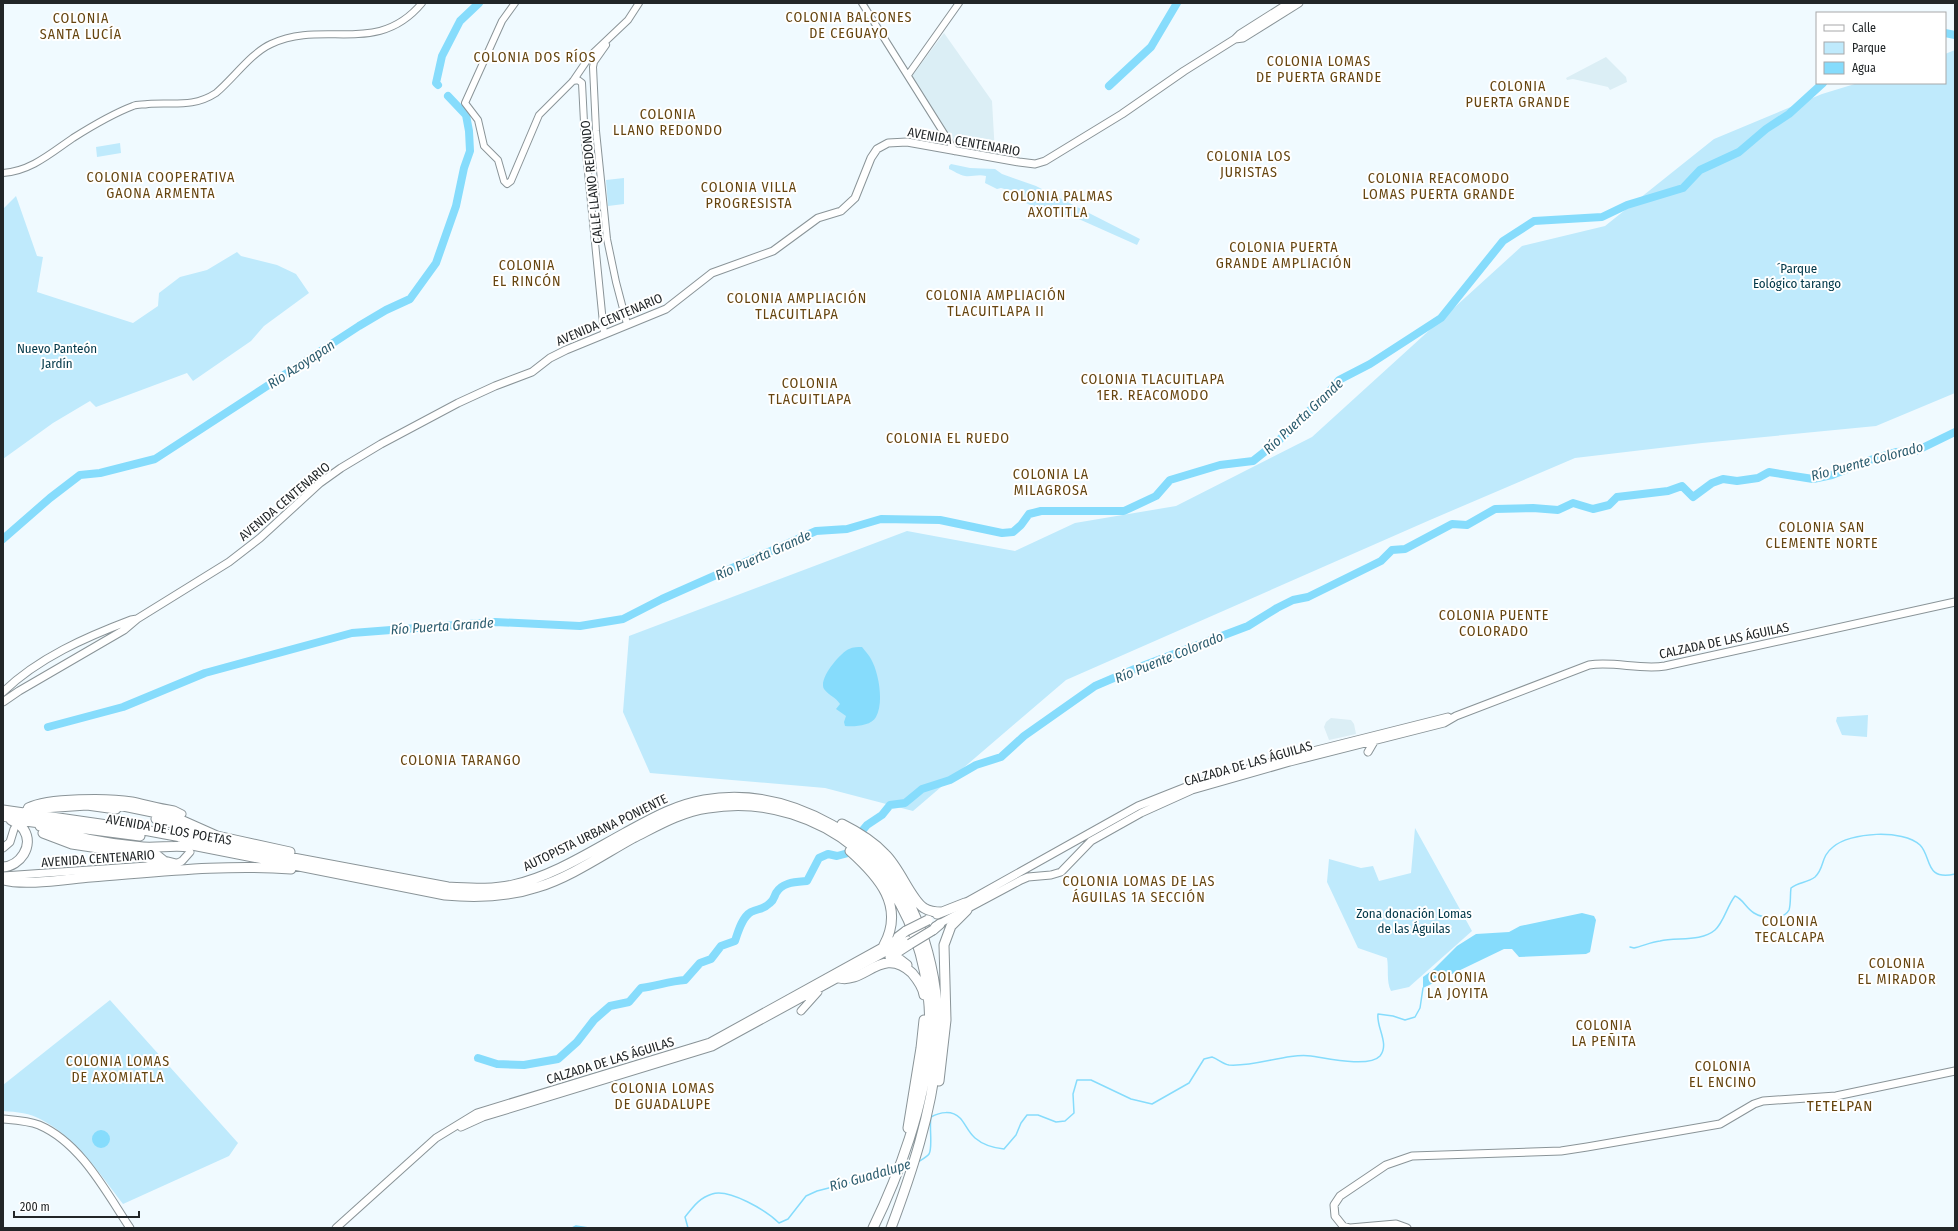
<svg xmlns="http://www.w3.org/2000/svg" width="1958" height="1231" font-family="'Fira Sans Condensed',sans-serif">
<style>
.built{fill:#dbeef5}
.green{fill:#bfeafc}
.water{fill:#86dcfc}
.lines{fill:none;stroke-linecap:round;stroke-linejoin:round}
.stream{stroke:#86dcfc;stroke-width:1.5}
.river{stroke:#86dcfc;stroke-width:8}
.tertiary-casing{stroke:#8a9498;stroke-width:8}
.secondary-casing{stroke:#8a9498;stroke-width:9}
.motorway-casing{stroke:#8a9498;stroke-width:11}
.tertiary{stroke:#fff;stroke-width:6}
.secondary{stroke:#fff;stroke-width:7}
.motorway{stroke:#fff;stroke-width:9}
.motorway-bridge-casing{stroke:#8a9498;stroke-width:11;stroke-linecap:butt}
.motorway-bridge{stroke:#fff;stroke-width:9}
.labels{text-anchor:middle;stroke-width:4;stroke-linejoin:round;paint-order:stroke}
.street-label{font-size:13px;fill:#222628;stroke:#fff}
.park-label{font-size:13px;fill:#003748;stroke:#fff}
.neighbourhood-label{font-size:14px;letter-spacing:1px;fill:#664510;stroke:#fff}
.water-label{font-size:14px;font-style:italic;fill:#2d5d6f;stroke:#fff}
.quarter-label{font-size:15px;letter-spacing:1px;fill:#664510;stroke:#fff}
</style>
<rect width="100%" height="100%" fill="#f0faff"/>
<!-- built -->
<path class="built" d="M944,33L992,101L995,154L957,147L912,76Z
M1606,57L1626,77L1627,82L1610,90L1608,87L1573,79L1567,80L1566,78Z
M1331,718L1351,720L1354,724L1356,734L1329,740L1324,727L1326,722Z"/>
<!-- green -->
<path class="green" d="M1955,50V393L1876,426L1702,443L1575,458L1430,520L1066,680L913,811L825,788L650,773L623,712L629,636L907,531L1015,551L1075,523L1176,506L1312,437L1522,246L1605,226L1714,139L1822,94L1858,83H1945V54Z
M120,143L121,153L97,157L96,147Z
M951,164L970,168L995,169L1002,174L1036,186L1140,239L1137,245L1072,216L1049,213L1032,206L1014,197L1011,191L1001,188L997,189L985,183L986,176C978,174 972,177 965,176C959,175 954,171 949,169V166Z
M624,178V204L608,206L606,180Z
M16,196L37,256L43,257L37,292L133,323L158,306L159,293L180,277L207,270L237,252L241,256L277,265L296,274L309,293L264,326L251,341L193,381L187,373L96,407L90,401L53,423L3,459V209Z
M1868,715L1867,737L1842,735L1836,721L1837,717Z
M1415,828L1472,931L1409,987L1391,991C1386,981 1389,969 1387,958L1358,948L1327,882L1329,859L1361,868L1373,866L1379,881L1411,873Z
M110,1000L238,1143L229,1156L123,1204C101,1175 75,1137 42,1120C30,1113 17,1112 3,1111V1085Z"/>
<!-- water -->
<path class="water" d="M862,647C865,651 869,655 871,659C879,673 884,703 876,717C871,726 854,727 845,726L844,722L846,716L836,709L840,704C836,697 829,696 824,689C818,679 840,653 849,649C853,647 858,647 862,647Z
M1582,913L1594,916L1596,920L1590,952L1586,954L1519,957L1512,949H1504L1423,988V977L1434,969L1457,946L1476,934L1509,932L1520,926Z
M92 1139a9 9 0 1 1 18 0a9 9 0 1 1-18 0Z"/>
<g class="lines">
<!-- stream -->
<path class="stream" d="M1630,947L1634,948C1643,946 1651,942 1660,941C1677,937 1701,942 1715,930C1724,922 1727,906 1735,896C1743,899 1746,908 1754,913C1762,918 1783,921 1789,910C1791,904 1790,895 1791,888C1798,882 1807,883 1815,877C1825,868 1820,857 1833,847C1850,832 1903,829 1920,845C1932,857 1924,881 1955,874
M918,1162C921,1160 927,1157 929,1154C933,1148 929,1127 931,1117C940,1112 952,1110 960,1118C965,1123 968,1132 975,1138C982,1144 994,1148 1004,1149L1016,1135L1021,1123L1027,1115H1038L1056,1122L1065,1121L1074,1113L1073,1094L1077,1080H1091L1131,1099L1152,1104L1189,1083L1204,1059L1212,1057C1218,1059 1223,1064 1229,1065C1256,1067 1286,1053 1311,1056C1326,1058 1369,1068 1380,1056C1390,1044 1376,1027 1378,1014L1393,1016L1405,1020L1415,1017L1420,1008L1423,988
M572,1228L576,1226L589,1228
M688,1228L685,1217C693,1207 699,1198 712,1194C729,1188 767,1211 779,1223L788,1219L806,1196L817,1191L852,1182L895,1168"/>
<!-- river -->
<path class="river" d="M1945,33L1955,35
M438,85L436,83L442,56L460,21L479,3
M1109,86L1151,47L1177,3
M3,539L50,498L80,475L100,473L155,459L359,326L386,310L410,299L436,263L456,206L464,168L470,151L469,131L466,115L448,96
M48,727L123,707L205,673L352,633L495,622L580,626L623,619L662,599L816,531L847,529L881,519L940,520L1002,533L1013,532L1021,525L1029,514L1041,511H1124L1156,496L1170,480L1220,465L1253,461L1277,442L1328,393L1339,380L1370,364L1441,318L1503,241L1534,221L1602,217L1627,205L1683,188L1700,170L1739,152L1766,129L1789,114L1823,83
M857,837L867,825L882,815L890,805L905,803L922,789L950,780L976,765L1001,757L1024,736L1095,686L1137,668L1248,626L1277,608L1293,600L1308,597L1381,561L1392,550L1405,549L1452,524L1467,525L1495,509L1533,508L1558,510L1573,503L1593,509L1609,505L1617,497L1668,491L1682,486L1693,497L1712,483L1723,479L1737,481L1758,478L1769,472L1813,479L1832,475L1870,460L1896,452L1916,451L1955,432
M478,1058L497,1064L524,1065L558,1059L577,1042L594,1020L610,1006L629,1002L641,988C656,986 670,981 685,980L700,963L711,959L721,946L735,941C738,932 742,917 751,912C759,908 763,910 770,903C774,900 774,897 776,893C782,882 796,882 807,881L819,858L828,854L837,856L852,852L853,848"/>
<defs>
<path id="tertiary" d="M515,3L502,21L465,103L478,120L484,146L498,160L504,181L507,184L511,181L539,115L573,81L590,56L628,20L639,3
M862,3L955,151
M606,45L594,62L593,67L596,131L607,239L616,282L627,324
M908,75L959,3
M573,81L578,80L582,83L585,142L604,333
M3,173C31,171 51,153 73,138C92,126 112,114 133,106C137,104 143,105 148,104C173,102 193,108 216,93C233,79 251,53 271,44C324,19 377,57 422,3"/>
<path id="secondary" d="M1235,39L1243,38L1299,3
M3,692C38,658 86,637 131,620L137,619
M3,702L19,691L124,630L137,619L229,562L260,538L320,483L341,468L381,444L458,403L495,386L532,372L550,358L566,350L666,309L712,273L773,251L818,218L841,211L855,198L871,158L877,149L888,143L907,142L1019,162L1035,164L1045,161L1122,114L1184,71L1235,39L1240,34L1289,3
M1368,752L1375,740
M28,807C48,797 109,797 132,801C146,804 160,808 174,810L182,814
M3,848L10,842L14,829
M3,876L176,864L182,861L190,852
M961,905L1138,806L1191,785L1289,757L1448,717
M935,926L1021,880L1028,877L1051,875L1061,872L1091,841L1141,813L1192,790L1290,762L1444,723L1456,716L1589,665C1614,661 1640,670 1665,666L1955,602
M801,1011L818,992
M3,1119C14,1120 29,1121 39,1125C81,1143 106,1192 130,1228
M461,1127L483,1117L712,1047L908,940
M336,1228L436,1138L477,1113L710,1042L902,936
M1407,1228L1396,1224L1350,1228L1343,1226L1335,1216L1334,1205L1340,1196L1386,1165L1412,1156L1561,1151L1587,1147L1720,1124L1754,1104L1763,1101L1836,1096L1955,1071"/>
<path id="motorway" d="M94,800L172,816L217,836L290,852
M28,809L87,805L116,809
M3,810L149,831L448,887C470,888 492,890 513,885C553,876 590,852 625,833C651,819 675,805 704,800C749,792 793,803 832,825C857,839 881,857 896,881C929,930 942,996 937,1054C931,1114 912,1172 891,1228
M3,816L25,821L140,836
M156,819L176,824L194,834
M842,824C858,832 873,841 885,854C900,868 911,900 924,908C930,912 936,912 942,912
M40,826C72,837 108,844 143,847C158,848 174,845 189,847
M43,833L72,844L138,854L165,865
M182,843L445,895C477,898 508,897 538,887C569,878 604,854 633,838C657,826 680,812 708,808C737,803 764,805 792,814C891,845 936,946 929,1045C925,1104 899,1175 873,1228
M850,851C879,877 905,906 884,945
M154,853L164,861L176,864
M3,867C20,866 34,846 24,830C21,825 16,823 11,820
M3,880C26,886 66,879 91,877C157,872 225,864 291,869
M937,914L965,903
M933,930L940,924
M898,937L906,931
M894,955L907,965
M890,957L910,944
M839,978C865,984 882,945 912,973C917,979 923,987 924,995
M939,1081L946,1020L944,945L951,926L967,910
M908,1128L921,1048L924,1020"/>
</defs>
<!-- tertiary casing -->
<use href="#tertiary" class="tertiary-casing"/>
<!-- secondary casing -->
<use href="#secondary" class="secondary-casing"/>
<!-- motorway casing -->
<use href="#motorway" class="motorway-casing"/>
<!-- tertiary -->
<use href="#tertiary" class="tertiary"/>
<!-- secondary -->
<use href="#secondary" class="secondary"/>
<!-- motorway -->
<use href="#motorway" class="motorway"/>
<defs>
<path id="motorway-bridge" d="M906,931L928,920
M910,944L933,930"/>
</defs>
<!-- motorway-bridge casing -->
<use href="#motorway-bridge" class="motorway-bridge-casing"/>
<!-- motorway-bridge -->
<use href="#motorway-bridge" class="motorway-bridge"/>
</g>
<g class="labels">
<!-- street labels -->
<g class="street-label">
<text transform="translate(964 141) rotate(10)" y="5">AVENIDA CENTENARIO</text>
<text transform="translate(591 182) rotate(-96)" y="5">CALLE LLANO REDONDO</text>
<text transform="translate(609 319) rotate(-23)" y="5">AVENIDA CENTENARIO</text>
<text transform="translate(284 501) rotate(-40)" y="5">AVENIDA CENTENARIO</text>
<text transform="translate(1724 640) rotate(-12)" y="5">CALZADA DE LAS ÁGUILAS</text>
<text transform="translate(1248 763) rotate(-16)" y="5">CALZADA DE LAS ÁGUILAS</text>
<text transform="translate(169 829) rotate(10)" y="5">AVENIDA DE LOS POETAS</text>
<text transform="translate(595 832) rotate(-26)" y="5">AUTOPISTA URBANA PONIENTE</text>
<text transform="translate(98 858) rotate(-4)" y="5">AVENIDA CENTENARIO</text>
<text transform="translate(610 1060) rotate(-17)" y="5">CALZADA DE LAS ÁGUILAS</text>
</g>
<!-- park labels -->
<g class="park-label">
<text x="1797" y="273">´Parque<tspan x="1797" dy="15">Eológico tarango</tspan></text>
<text x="57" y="353">Nuevo Panteón<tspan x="57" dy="15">Jardín</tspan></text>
<text x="1414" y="918">Zona donación Lomas<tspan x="1414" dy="15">de las Águilas</tspan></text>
</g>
<!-- neighbourhood labels -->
<g class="neighbourhood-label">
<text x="849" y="22">COLONIA BALCONES<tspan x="849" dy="16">DE CEGUAYO</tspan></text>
<text x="81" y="23">COLONIA<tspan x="81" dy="16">SANTA LUCÍA</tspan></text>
<text x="535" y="62">COLONIA DOS RÍOS</text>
<text x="1319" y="66">COLONIA LOMAS<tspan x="1319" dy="16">DE PUERTA GRANDE</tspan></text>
<text x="1518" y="91">COLONIA<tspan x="1518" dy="16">PUERTA GRANDE</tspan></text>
<text x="668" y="119">COLONIA<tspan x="668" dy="16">LLANO REDONDO</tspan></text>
<text x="1249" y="161">COLONIA LOS<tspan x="1249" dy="16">JURISTAS</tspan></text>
<text x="161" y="182">COLONIA COOPERATIVA<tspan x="161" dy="16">GAONA ARMENTA</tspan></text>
<text x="1439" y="183">COLONIA REACOMODO<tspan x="1439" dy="16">LOMAS PUERTA GRANDE</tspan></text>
<text x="749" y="192">COLONIA VILLA<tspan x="749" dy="16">PROGRESISTA</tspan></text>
<text x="1058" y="201">COLONIA PALMAS<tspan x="1058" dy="16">AXOTITLA</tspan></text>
<text x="1284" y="252">COLONIA PUERTA<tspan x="1284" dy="16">GRANDE AMPLIACIÓN</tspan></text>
<text x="527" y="270">COLONIA<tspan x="527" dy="16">EL RINCÓN</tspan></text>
<text x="996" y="300">COLONIA AMPLIACIÓN<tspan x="996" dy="16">TLACUITLAPA II</tspan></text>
<text x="797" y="303">COLONIA AMPLIACIÓN<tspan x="797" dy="16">TLACUITLAPA</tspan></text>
<text x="1153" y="384">COLONIA TLACUITLAPA<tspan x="1153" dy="16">1ER. REACOMODO</tspan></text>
<text x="810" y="388">COLONIA<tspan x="810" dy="16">TLACUITLAPA</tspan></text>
<text x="948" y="443">COLONIA EL RUEDO</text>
<text x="1051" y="479">COLONIA LA<tspan x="1051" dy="16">MILAGROSA</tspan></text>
<text x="1822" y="532">COLONIA SAN<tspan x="1822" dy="16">CLEMENTE NORTE</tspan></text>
<text x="1494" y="620">COLONIA PUENTE<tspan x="1494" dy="16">COLORADO</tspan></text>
<text x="461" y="765">COLONIA TARANGO</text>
<text x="1139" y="886">COLONIA LOMAS DE LAS<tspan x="1139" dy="16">ÁGUILAS 1A SECCIÓN</tspan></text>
<text x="1790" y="926">COLONIA<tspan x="1790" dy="16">TECALCAPA</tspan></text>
<text x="1897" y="968">COLONIA<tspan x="1897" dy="16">EL MIRADOR</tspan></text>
<text x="1458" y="982">COLONIA<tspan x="1458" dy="16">LA JOYITA</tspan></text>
<text x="1604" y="1030">COLONIA<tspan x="1604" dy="16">LA PEÑITA</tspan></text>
<text x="118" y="1066">COLONIA LOMAS<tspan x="118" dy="16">DE AXOMIATLA</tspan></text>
<text x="1723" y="1071">COLONIA<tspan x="1723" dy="16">EL ENCINO</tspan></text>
<text x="663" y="1093">COLONIA LOMAS<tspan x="663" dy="16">DE GUADALUPE</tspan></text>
</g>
<!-- water labels -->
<g class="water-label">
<text transform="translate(301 364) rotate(-33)" y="5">Rio Azoyapan</text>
<text transform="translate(1303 416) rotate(-43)" y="5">Río Puerta Grande</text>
<text transform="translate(1867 461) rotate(-15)" y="5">Río Puente Colorado</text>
<text transform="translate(763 555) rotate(-24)" y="5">Río Puerta Grande</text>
<text transform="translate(442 626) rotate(-4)" y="5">Río Puerta Grande</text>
<text transform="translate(1169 657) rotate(-22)" y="5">Río Puente Colorado</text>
<text transform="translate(870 1175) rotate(-16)" y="5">Río Guadalupe</text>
</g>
<!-- quarter labels -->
<g class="quarter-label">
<text x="1840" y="1111">TETELPAN</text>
</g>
</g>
<!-- border -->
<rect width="1958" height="1231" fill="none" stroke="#222628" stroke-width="8"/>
<!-- legend -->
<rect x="1816" y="12" width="130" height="72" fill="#ffffff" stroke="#a7a8a9"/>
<rect x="1824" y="25" width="20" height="6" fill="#ffffff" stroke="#a7a8a9"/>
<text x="1852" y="32" font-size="12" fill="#222628">Calle</text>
<rect x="1824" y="42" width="20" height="12" fill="#bfeafc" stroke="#a7a8a9"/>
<text x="1852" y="52" font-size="12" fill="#222628">Parque</text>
<rect x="1824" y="62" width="20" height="12" fill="#86dcfc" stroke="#a7a8a9"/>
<text x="1852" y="72" font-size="12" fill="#222628">Agua</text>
<!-- scale -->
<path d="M14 1211v6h125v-6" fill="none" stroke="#222628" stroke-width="2"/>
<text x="20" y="1211" font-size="12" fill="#222628" stroke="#ffffff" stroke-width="3" paint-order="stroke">200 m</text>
</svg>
